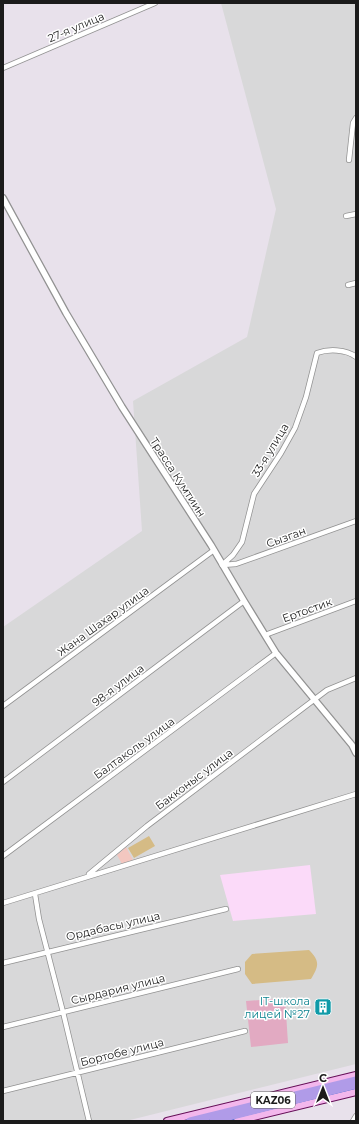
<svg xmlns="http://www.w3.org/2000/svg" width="359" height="1124" font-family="Montserrat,sans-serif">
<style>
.residential{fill:#d8d8d9}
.education{fill:#fbdaf9}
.grass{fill:#e2aac2}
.park{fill:#f3c7c0}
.pitch{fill:#d5bb85}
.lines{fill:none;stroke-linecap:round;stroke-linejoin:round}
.minor-casing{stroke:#929292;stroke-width:6}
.tertiary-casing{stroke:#929292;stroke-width:8}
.secondary-casing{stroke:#650e57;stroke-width:8}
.trunk-casing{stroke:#325cc5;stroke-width:9}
.minor{stroke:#fff;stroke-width:4.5}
.tertiary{stroke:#fff;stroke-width:5.5}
.secondary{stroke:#f3b7ec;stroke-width:6}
.trunk{stroke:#b09be8;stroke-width:7}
.labels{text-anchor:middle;stroke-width:3;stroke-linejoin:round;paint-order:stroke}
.shield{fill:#fff;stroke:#5f5f5f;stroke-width:1}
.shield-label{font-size:10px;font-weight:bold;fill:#1b1b1b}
.street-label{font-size:11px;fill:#1b1b1b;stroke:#fff}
.culture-label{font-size:11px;fill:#0d838f;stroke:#fff;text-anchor:end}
</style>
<rect width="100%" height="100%" fill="#e8e1eb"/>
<!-- residential -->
<path class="residential" d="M221,3H356V1064L126,1121H3V627L142,531L133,401L247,337L276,209Z"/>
<!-- education -->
<path class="education" d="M310,865L316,914L233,921L220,875Z"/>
<!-- grass -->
<path class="grass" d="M285,998L288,1043L251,1047L246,1001Z"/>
<!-- park -->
<path class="park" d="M126,847L133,860L122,864L117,855Z"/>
<!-- pitch -->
<path class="pitch" d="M149,836L155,846L134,858L128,848Z
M309,950C320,961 319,966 311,979L252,984L245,974V962L252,954Z"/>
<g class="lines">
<defs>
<path id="minor" d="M3,68L155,3
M349,160L353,123L356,118
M346,216L356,214
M348,285L356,283
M222,565L233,555L242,542L254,494L281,453L295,428L306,397L317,353C328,349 346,349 356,357
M222,565L236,564L356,521
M265,635L356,601
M3,706L214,550
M3,782L244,601
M3,856L276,653
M89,874L147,826L327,690L356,678
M35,894L39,919L63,1012L89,1121
M3,903L356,794
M3,963L226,909
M3,1027L238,969
M3,1091L245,1031
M353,1121L356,1116"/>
<path id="tertiary" d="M3,198L66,313L122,407L211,545L244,601L276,653L352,745L356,753"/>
<path id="secondary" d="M167,1121L356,1075
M237,1121L356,1092"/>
<path id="trunk" d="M190,1121L356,1080
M213,1121L356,1085"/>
</defs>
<!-- minor casing -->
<use href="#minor" class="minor-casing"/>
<!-- tertiary casing -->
<use href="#tertiary" class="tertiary-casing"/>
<!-- secondary casing -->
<use href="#secondary" class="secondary-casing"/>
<!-- trunk casing -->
<use href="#trunk" class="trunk-casing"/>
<!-- minor -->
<use href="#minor" class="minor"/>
<!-- tertiary -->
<use href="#tertiary" class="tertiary"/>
<!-- secondary -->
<use href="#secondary" class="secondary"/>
<!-- trunk -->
<use href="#trunk" class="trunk"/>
</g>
<!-- icons -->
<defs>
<symbol id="building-square" viewBox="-11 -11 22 22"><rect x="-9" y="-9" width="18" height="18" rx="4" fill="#0f9aa8" stroke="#fff"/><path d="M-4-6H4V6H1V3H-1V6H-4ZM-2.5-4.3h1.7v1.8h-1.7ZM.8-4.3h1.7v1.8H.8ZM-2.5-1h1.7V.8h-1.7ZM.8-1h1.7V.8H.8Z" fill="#fff"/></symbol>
</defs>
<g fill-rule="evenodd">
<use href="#building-square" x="313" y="997" width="20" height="20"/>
</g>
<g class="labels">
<!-- shield labels -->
<rect class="shield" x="251" y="1092" width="44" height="16" rx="3"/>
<g class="shield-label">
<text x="273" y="1104">KАZ06</text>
</g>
<!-- street labels -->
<g class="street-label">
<text transform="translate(76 27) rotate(-23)" y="4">27-я улица</text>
<text transform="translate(270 450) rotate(-59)" y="4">33-я улица</text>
<text transform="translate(178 477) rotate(57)" y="4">Трасса Кумтиин</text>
<text transform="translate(286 537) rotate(-20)" y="4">Сызган</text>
<text transform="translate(307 610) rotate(-20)" y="4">Ертостик</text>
<text transform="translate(103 621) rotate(-36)" y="4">Жана Шахар улица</text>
<text transform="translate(118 685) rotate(-37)" y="4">98-я улица</text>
<text transform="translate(134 748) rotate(-36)" y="4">Балтаколь улица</text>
<text transform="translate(194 779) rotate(-37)" y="4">Бакконыс улица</text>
<text transform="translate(113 926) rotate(-13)" y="4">Ордабасы улица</text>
<text transform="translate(118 989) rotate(-14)" y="4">Сырдария улица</text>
<text transform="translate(122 1052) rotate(-14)" y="4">Бортобе улица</text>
</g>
<!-- culture labels -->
<g class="culture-label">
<text x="310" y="1005">IT-школа<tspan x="310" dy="13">лицей №27</tspan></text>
</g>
</g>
<!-- border -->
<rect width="359" height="1124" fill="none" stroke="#1b1b1b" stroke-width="8"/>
<!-- north arrow -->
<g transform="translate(323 1088)" stroke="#ffffff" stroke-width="3" paint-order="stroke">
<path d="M0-3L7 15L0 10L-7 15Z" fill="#1b1b1b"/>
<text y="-6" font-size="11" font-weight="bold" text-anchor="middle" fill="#1b1b1b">С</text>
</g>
</svg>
